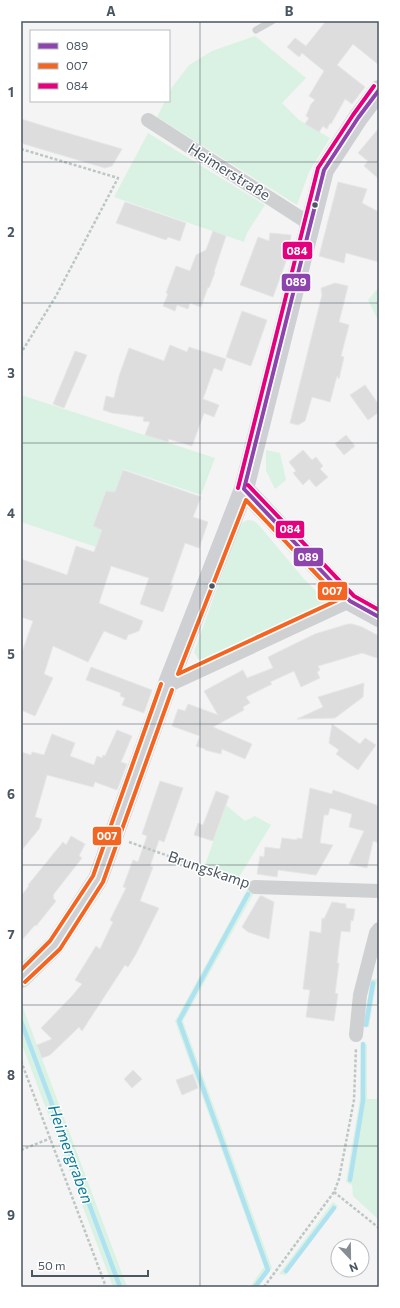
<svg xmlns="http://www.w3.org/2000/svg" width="400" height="1308" font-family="Commissioner,sans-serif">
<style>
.green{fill:#d9f2e3}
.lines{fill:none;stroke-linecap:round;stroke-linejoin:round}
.stream{stroke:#aee2f0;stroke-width:4.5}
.building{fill:#ddddde;stroke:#e5e6e7}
.path{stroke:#bcc7c4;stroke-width:2.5;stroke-dasharray:3 2;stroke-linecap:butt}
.lane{stroke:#ced0d2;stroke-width:7}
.street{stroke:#ced0d2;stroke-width:14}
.secondary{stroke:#ced0d4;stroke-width:20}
.bus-1-casing{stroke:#fff;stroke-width:7}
.bus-2-casing{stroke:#fff;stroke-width:7}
.bus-3-casing{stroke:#fff;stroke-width:7}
.bus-1{stroke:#8e44ad;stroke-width:4}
.bus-2{stroke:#f26522;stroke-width:4}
.bus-3{stroke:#e5007d;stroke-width:4}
.grid{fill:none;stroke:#4a5661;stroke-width:1;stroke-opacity:0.55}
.bus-dot{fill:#4a5661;stroke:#fff;stroke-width:1.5}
.labels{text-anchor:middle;stroke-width:3;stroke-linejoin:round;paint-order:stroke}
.street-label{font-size:15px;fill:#4a5661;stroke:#fff}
.water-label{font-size:16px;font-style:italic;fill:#0c7c9b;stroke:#fff}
.line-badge{stroke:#fff;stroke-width:1.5}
.badge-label{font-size:11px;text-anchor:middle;font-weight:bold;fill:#fff}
.neatline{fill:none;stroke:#4a5661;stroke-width:1.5}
.grid-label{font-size:13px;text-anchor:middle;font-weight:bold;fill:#4a5661}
</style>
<rect width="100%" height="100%" fill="#f4f4f4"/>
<!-- green -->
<path class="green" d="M255,36L306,78L282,103L299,120L330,138L309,172L297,205L157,117L165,101H169V93L173,86L189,65L212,51Z
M148,133L265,205L247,233L244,242L114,197Z
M379,287V322L368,300Z
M21,395L215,458L201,495L123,469L96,547L21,522Z
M266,450L280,453L286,480L275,489L266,471Z
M248,520L254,521L258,524L304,579L327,602V607L273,628L209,662L198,659L194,652L239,527L243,522Z
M226,805L245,821L255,816L271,825L239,877L205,865Z
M248,888L255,891L183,1021L272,1268L258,1287H250L264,1267L175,1021Z
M371,979H377L369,1027L363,1026Z
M21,1005H22L127,1287H113L21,1042Z
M361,1043L367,1044V1099H379V1220L353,1196L352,1185L346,1182L360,1098Z
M333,1202L338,1206L286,1275L279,1274Z"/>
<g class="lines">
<!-- stream -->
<path class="stream" d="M248,894L179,1021L268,1270L255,1287
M21,1021L120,1287
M366,1025L373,983
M350,1180L363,1101V1044
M286,1271L334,1208"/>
</g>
<!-- building -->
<path class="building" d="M326,21H379V65L353,44L337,65L365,87L352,104L345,99L331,124L330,123L327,129L323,126L319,132L305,124L309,118L306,116L311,104L315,100L309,96L324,71L302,53L299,57L287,47L295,38L306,46Z
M21,119L57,130L122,149L112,166L105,168L51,152L21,143Z
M379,128V179L364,166L368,161L358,153Z
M338,182L367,189L362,203L379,212V262L346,253L344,263L319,256Z
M125,202L186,223L180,241L168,237L166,240L116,223Z
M213,231L226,236L214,272H215L209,288L208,287L201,307L190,303L188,309L177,305L175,311L163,306L168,294L166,293L176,266L190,271L196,255L206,250Z
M270,233L291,235L289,253L273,297L240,285L258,237L269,241Z
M335,283L348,286L339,322L349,325L341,356L344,357L339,379L337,376L330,402L312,397L305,421L298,425L290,423L322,295L321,288Z
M242,311L267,320L251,366L226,357Z
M170,345L187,352L189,347L226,359L222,371L214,368L203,399L219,405L214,417L204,413L192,446L169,439L168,442L145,435L150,422L143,421L144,417L112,413L103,410L106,396L114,398L119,376L129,348L164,361Z
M75,351L87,355L64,408L53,404Z
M365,385L379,405V412L368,420L350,395Z
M346,435L355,446L344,455L335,444Z
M303,450L312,460L316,457L323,466L320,469L328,477L316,487L309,479L303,485L293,473L296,471L289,462Z
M123,470L201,497L193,517L208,522L199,548L185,543L170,586L173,585L163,612L140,604L149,578L111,566L99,603L143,621L139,631L128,635L126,640L104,631L88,662L53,646L44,674L53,678L35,716L21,710V655L33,621L21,617V559L67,575L76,546L94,552L102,530L93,526L106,491L115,492Z
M348,624H352L362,627L379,636V651L377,658L362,653L318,666L320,670L317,672L320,678L301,687L294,671L270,682L272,684L246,697L250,703L243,707L244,710L213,727L252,744L245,759L222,749L221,754L205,750V749L196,746L200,736L172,726L178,709L185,711L188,704L218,715L204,691L243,670L247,678L273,668L268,657L315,634Z
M91,667L152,690L144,713L122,705L125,698L120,696L121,693L86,680Z
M364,683L363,697L335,718L297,719L323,707L318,697Z
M332,724L360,744L365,738L376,745L358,770L336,754L339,750L329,743Z
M117,730L132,736L121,762L127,764L117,790L95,782L93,787L47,775L35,817L42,819L39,829L21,851V752L31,755L32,752L44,755L52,734L75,743L70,756L94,765L97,756L102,758L103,755L105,756Z
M160,781L183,788L164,842L159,840L150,866L153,867L140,901L159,908L136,954L128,967L125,965L82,1031L79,1027L50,1055L42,1058L37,1045L52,1039L41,1028L72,996L82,984L75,980L96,946L100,949L113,922L110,920L126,888L123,887L133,860L138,862L147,836L142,834Z
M310,788L332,794L333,790L342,793L379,806V843L373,841L367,868L349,864L364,831L349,827L352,814L330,808L328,815H324L320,843L333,845L316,875L278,870L277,877L257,874L260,856L264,857L265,847L280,849L282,838L297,840V838L302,839Z
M216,791L229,796L213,841L194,835L198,823L203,825Z
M71,836L85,844L79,856L82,858L53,895L54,896L53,898L56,901L36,926L35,925L21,941V896L29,886L28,885L63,842L66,845Z
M260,896H262L274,902L269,939L248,932L242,927Z
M332,902L346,904V908L355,909L353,921L351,920L350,932L341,931L337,963H339L335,993L338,994L334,1021L306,1017L310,990L303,989L310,931L321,933L322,918L324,919Z
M133,1070L142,1079L132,1088L124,1079Z
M193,1074L198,1088L182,1095L176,1080Z"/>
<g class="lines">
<!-- path -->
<path class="path" d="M21,149L118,178L56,296L21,353
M129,842L242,882
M21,1061L106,1287
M21,1150L51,1138
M334,1192L379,1228
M264,1287L334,1192L339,1179L354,1100L356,1048"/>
<!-- lane -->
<path class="lane" d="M256,30L272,21"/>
<!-- street -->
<path class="street" d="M148,120L310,224
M167,686L350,601
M255,887L379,891
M356,1035L360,995L376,933L379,929"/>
<!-- secondary -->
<path class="secondary" d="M244,489L350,601L379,617
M21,978L55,945L98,879L167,686L244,489L324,170L358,118L379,90"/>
<defs>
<path id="bus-1" d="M244,489L324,170L358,118L379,90
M244,489L350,601L379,617"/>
<path id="bus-2" d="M246,500L340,599L178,674Z
M21,970L50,941L93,876L161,684
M25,982L60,949L103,882L172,690"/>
<path id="bus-3" d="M248,485L354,596L379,610
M238,488L318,168L353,115L374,86"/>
</defs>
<!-- bus-1 casing -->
<use href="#bus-1" class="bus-1-casing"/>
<!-- bus-2 casing -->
<use href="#bus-2" class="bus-2-casing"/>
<!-- bus-3 casing -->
<use href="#bus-3" class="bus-3-casing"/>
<!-- bus-1 -->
<use href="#bus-1" class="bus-1"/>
<!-- bus-2 -->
<use href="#bus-2" class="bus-2"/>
<!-- bus-3 -->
<use href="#bus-3" class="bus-3"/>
</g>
<!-- grid -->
<path class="grid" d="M200,21V1287M21,162H379M21,303H379M21,443H379M21,584H379M21,724H379M21,865H379M21,1005H379M21,1146H379"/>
<!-- markers -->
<g class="bus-dot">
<circle cx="315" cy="205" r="3.5"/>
<circle cx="212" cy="586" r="3.5"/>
</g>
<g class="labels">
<!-- street labels -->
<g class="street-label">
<text transform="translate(229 172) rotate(32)" y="5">Heimerstraße</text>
<text transform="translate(209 870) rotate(19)" y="5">Brungskamp</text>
</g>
<!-- water labels -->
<g class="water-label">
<text transform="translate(71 1154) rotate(70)" y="6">Heimergraben</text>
</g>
</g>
<g class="line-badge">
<rect x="282" y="241" width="31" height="19" rx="4" fill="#e5007d"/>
<rect x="281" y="273" width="30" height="19" rx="4" fill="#8e44ad"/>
<rect x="275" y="520" width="30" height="19" rx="4" fill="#e5007d"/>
<rect x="293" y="547" width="31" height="20" rx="4" fill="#8e44ad"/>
<rect x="317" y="581" width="31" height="20" rx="4" fill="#f26522"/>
<rect x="92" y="826" width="30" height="20" rx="4" fill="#f26522"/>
</g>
<g class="badge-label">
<text x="297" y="255">084</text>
<text x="296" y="286">089</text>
<text x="290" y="533">084</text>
<text x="308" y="561">089</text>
<text x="332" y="595">007</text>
<text x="107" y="840">007</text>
</g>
<!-- border -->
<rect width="400" height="1308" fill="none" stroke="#ffffff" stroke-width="44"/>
<!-- legend -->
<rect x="30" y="30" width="140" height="72" fill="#ffffff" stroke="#b7bbc0"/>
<rect x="38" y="43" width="20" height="6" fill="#8e44ad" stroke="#b7bbc0"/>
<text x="66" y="50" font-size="12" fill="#4a5661">089</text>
<rect x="38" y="63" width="20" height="6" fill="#f26522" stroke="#b7bbc0"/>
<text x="66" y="70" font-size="12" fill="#4a5661">007</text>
<rect x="38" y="83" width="20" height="6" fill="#e5007d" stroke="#b7bbc0"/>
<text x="66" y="90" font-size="12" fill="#4a5661">084</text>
<!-- north arrow -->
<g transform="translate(350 1258) rotate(158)"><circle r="19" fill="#ffffff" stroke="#b7bbc0"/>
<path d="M0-3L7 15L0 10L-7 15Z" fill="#868d94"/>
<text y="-6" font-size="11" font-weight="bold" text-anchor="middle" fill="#4a5661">N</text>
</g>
<!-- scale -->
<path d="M32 1270v6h116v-6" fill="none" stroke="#4a5661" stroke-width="2"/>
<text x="38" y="1270" font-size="12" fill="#4a5661" stroke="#ffffff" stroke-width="3" paint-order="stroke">50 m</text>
<rect x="22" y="22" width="356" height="1264" class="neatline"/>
<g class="grid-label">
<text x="111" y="16">A</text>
<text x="289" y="16">B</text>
<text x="11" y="97">1</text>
<text x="11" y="237">2</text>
<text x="11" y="378">3</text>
<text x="11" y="518">4</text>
<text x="11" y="659">5</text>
<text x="11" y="799">6</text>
<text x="11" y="939">7</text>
<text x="11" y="1080">8</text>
<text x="11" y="1220">9</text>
</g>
</svg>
